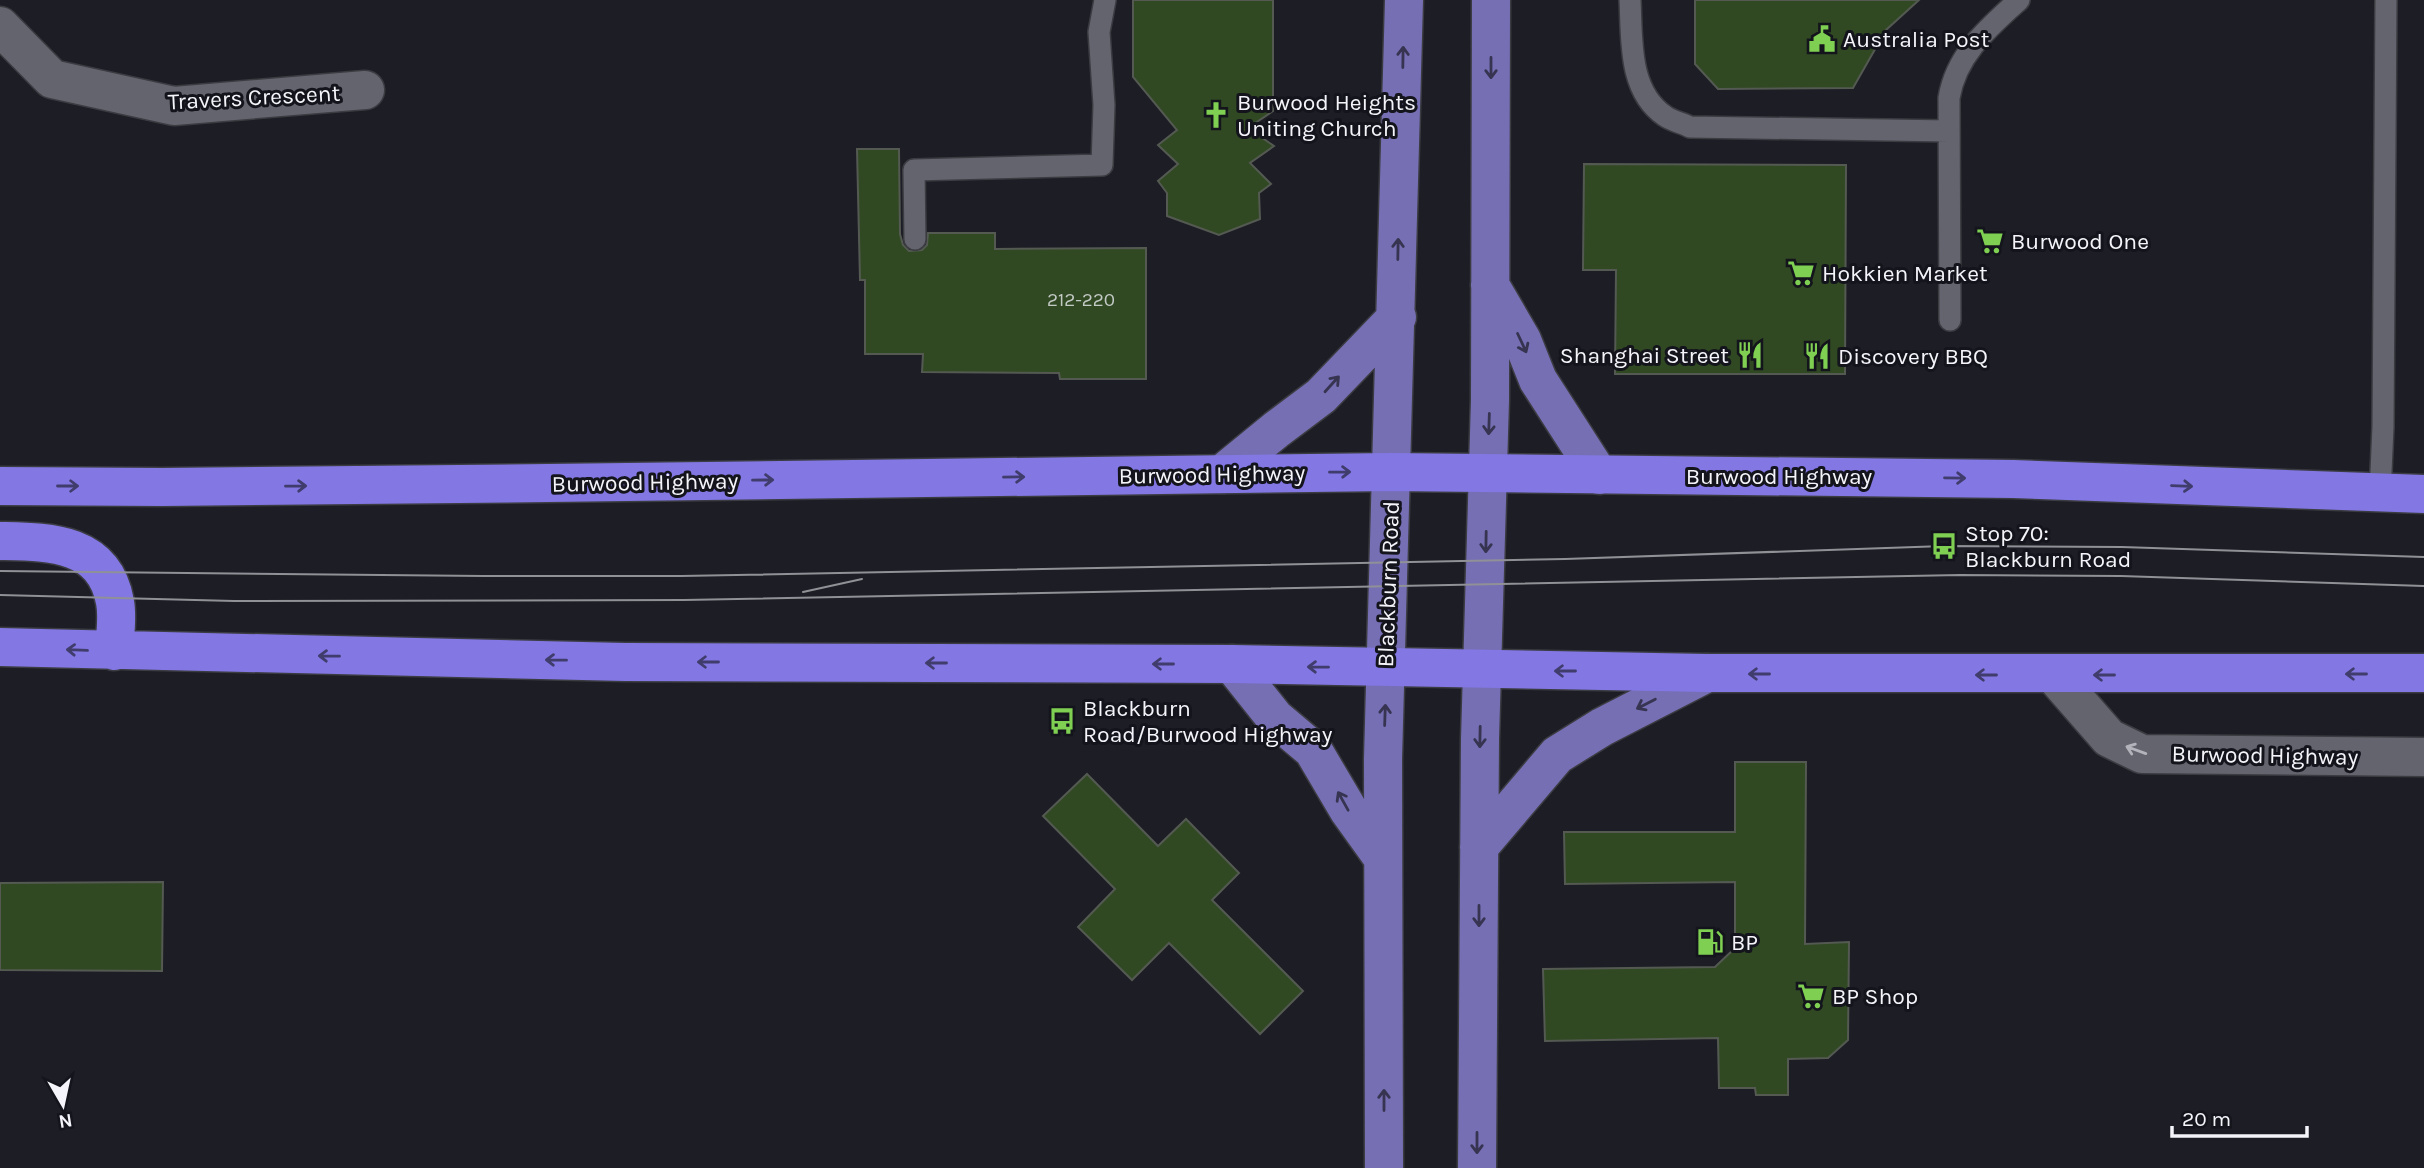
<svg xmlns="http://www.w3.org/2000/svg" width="2424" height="1168" font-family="Karla,sans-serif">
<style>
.building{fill:#304923;stroke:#545a52;stroke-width:2}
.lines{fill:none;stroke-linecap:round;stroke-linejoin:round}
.lane-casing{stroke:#3b3b42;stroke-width:24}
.street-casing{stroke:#3b3b42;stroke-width:41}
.primary-casing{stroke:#3b3b42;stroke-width:41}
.highway-casing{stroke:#3b3b42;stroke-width:41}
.lane{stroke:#64646e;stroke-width:21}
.street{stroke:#64646e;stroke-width:38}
.primary{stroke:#766fb4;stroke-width:38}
.highway{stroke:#8277e3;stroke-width:38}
.tram{stroke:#909097;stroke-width:2}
.oneway{stroke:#363451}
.oneway2{stroke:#403c6c}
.oneway3{stroke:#b3b3bb}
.labels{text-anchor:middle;stroke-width:6;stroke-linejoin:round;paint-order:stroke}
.number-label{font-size:19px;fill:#c3c9c4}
.poi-label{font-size:23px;fill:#f4f4fa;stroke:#14141c;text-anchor:start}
.street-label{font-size:23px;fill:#f4f4fa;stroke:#14141c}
</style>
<rect width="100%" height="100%" fill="#1d1d25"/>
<!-- building -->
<path class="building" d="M1133,0H1273V111L1248,128L1274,146L1250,163L1271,184L1259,193L1260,219L1219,235L1167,216V193L1158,181L1178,164L1158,145L1177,130L1133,77Z
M1695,0H1919L1886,30L1853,88L1718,89L1695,64Z
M857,149H899L900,234L903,245L909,251L922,250L927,245L928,233H995V249L1146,248V379H1060L1059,373L922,372L923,354H865V280H860Z
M1584,164L1846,165L1845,374H1615L1616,270H1583Z
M1735,762H1806L1805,944L1849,942L1848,1040L1828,1058L1788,1059V1095H1756L1755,1088H1719L1718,1038L1545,1041L1543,969L1715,967L1735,948V882L1565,884L1564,832H1735Z
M1087,774L1158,846L1186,819L1239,873L1212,900L1303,991L1260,1034L1169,943L1132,980L1078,927L1115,889L1043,816Z
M163,882L162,971L0,970V883Z"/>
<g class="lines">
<defs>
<path id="lane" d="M1630,0C1632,39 1628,91 1665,116C1672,121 1682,123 1690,127L1949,131
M915,239L914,170L1102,165L1104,105L1099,32L1105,0
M1950,320L1949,98C1956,55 1988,28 2019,0
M2380,494L2383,427L2386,0"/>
<path id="street" d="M0,26L52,79L174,106L365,90
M2054,675L2109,738L2142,754L2424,757"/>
<path id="primary" d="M1490,285L1522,340L1538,380L1599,475
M1222,474L1277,429L1321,396L1397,317
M1232,664L1275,718L1313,750L1349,811L1382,857
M1479,847L1557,755L1602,727L1707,673
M1384,1168L1383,759L1404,0
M1477,1168L1480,739L1490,400L1491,0"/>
<path id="highway" d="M0,486L162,487L548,483L1391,472L2013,479L2424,494
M0,541C48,542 104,541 115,602C118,617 115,635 114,651
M0,647L625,662L1232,664L1707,673H2424"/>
</defs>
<!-- lane casing -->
<use href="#lane" class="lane-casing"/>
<!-- street casing -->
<use href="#street" class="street-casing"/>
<!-- primary casing -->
<use href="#primary" class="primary-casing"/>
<!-- highway casing -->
<use href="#highway" class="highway-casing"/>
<!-- lane -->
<use href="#lane" class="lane"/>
<!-- street -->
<use href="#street" class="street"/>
<!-- primary -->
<use href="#primary" class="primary"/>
<!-- highway -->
<use href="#highway" class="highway"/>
<!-- tram -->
<path class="tram" d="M0,571L483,576H681L1565,559L1944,546L2122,547L2424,557
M803,592L862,579
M0,595L234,601L684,600L1960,575L2121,576L2424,586"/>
</g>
<!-- one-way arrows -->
<defs><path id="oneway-shaft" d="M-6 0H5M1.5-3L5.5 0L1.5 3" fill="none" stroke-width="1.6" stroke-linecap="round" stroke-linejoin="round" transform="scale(1.75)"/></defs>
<g class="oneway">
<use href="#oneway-shaft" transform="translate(1403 57) rotate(-89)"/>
<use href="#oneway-shaft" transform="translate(1491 68) rotate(90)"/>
<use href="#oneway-shaft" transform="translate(1398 249) rotate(-89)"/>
<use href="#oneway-shaft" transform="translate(1522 343) rotate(65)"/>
<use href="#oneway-shaft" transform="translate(1332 384) rotate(-48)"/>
<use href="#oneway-shaft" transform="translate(1489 424) rotate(92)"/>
<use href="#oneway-shaft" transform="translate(1486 542) rotate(91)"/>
<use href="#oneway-shaft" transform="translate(1646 704) rotate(153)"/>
<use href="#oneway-shaft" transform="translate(1385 715) rotate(-88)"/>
<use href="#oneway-shaft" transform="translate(1480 737) rotate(91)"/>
<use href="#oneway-shaft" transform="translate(1343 801) rotate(-119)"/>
<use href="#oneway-shaft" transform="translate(1479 916) rotate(90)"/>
<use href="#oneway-shaft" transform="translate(1384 1100) rotate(-90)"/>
<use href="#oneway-shaft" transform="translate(1477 1143) rotate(90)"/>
</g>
<g class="oneway2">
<use href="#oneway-shaft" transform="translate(1340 472) rotate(-1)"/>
<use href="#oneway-shaft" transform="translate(1014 477) rotate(-1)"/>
<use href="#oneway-shaft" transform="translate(1955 478) rotate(1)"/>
<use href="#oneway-shaft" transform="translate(763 480) rotate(-1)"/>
<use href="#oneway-shaft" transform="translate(68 486)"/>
<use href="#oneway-shaft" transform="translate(296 486) rotate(-1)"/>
<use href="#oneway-shaft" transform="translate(2182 486) rotate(2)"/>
<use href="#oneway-shaft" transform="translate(77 650) rotate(-178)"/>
<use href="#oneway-shaft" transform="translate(329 656) rotate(-179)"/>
<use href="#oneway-shaft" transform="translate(556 660) rotate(-179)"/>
<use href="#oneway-shaft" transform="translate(708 662) rotate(-180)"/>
<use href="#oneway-shaft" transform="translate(936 663) rotate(-180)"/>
<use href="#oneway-shaft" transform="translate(1163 664) rotate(-180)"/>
<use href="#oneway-shaft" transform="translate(1318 667) rotate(-179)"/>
<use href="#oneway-shaft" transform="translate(1565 671) rotate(180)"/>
<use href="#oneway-shaft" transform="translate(1759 674) rotate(-180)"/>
<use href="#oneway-shaft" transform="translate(2356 674) rotate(180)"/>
<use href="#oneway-shaft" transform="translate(1986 675) rotate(180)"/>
<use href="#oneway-shaft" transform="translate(2104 675) rotate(180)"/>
</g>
<use class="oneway3" href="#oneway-shaft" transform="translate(2136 750) rotate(-160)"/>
<!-- icons -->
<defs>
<symbol id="civic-bare" viewBox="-9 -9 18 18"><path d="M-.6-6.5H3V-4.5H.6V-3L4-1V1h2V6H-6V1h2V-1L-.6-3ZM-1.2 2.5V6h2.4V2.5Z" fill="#7fd052" stroke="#14141c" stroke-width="2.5" paint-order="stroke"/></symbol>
<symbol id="church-bare" viewBox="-9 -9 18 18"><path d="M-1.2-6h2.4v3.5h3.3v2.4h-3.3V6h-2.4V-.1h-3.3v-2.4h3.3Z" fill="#7fd052" stroke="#14141c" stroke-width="2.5" paint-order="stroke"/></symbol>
<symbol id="supermarket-bare" viewBox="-9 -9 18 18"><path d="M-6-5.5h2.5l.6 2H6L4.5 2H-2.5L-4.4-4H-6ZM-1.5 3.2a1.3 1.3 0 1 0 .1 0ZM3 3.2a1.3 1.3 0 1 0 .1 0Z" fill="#7fd052" stroke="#14141c" stroke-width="2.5" paint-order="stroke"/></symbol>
<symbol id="restaurant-bare" viewBox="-9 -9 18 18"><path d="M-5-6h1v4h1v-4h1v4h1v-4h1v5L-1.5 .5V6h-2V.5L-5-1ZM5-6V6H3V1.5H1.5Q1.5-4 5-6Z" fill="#7fd052" stroke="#14141c" stroke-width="2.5" paint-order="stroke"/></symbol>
<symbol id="bus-bare" viewBox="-9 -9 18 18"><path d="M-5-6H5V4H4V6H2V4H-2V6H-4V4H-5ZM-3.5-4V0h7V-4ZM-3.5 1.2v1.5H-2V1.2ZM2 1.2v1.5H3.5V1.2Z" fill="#7fd052" stroke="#14141c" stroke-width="2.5" paint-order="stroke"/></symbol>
<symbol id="fuel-bare" viewBox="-9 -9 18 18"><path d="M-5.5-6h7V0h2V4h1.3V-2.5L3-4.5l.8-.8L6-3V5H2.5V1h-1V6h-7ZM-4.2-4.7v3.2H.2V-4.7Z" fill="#7fd052" stroke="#14141c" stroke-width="2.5" paint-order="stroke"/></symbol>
</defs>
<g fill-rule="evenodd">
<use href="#civic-bare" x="1803" y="20" width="38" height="38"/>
<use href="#church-bare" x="1197" y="96" width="38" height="38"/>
<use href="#supermarket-bare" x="1971" y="222" width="38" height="38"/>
<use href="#supermarket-bare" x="1782" y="254" width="38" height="38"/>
<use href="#restaurant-bare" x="1731" y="336" width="38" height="38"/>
<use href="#restaurant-bare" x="1798" y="337" width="38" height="38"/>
<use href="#bus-bare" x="1925" y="527" width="38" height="38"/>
<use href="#bus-bare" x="1043" y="702" width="38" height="38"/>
<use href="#fuel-bare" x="1691" y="923" width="38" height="38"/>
<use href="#supermarket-bare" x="1792" y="977" width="38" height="38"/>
</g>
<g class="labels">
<!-- number labels -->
<g class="number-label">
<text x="1081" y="306">212-220</text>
</g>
<!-- poi labels -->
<g class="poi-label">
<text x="1843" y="47">Australia Post</text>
<text x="1237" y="110">Burwood Heights<tspan x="1237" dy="26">Uniting Church</tspan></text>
<text x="2011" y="249">Burwood One</text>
<text x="1822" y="281">Hokkien Market</text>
<text x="1729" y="363" text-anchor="end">Shanghai Street</text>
<text x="1838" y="364">Discovery BBQ</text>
<text x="1965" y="541">Stop 70:<tspan x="1965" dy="26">Blackburn Road</tspan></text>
<text x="1083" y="716">Blackburn<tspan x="1083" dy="26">Road/Burwood Highway</tspan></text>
<text x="1731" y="950">BP</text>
<text x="1832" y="1004">BP Shop</text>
</g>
<!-- street labels -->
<g class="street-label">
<text transform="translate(254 97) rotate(-3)" y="8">Travers Crescent</text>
<text transform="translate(1212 474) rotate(-1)" y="8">Burwood Highway</text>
<text x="1779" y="484">Burwood Highway</text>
<text transform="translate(645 482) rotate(-1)" y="8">Burwood Highway</text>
<text transform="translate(1388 584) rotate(-88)" y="8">Blackburn Road</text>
<text transform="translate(2265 755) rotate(1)" y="8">Burwood Highway</text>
</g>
</g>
<!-- north arrow -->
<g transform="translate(63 1105) rotate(171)" stroke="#14141c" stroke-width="5" paint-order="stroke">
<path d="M0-5L12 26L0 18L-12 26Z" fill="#f4f4fa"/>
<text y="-10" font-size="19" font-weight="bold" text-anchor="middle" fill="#f4f4fa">N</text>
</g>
<!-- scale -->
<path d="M2172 1126v10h135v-10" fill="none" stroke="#f4f4fa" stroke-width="3.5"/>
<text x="2182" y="1126" font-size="21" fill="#f4f4fa" stroke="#14141c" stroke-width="5" paint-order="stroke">20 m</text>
</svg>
